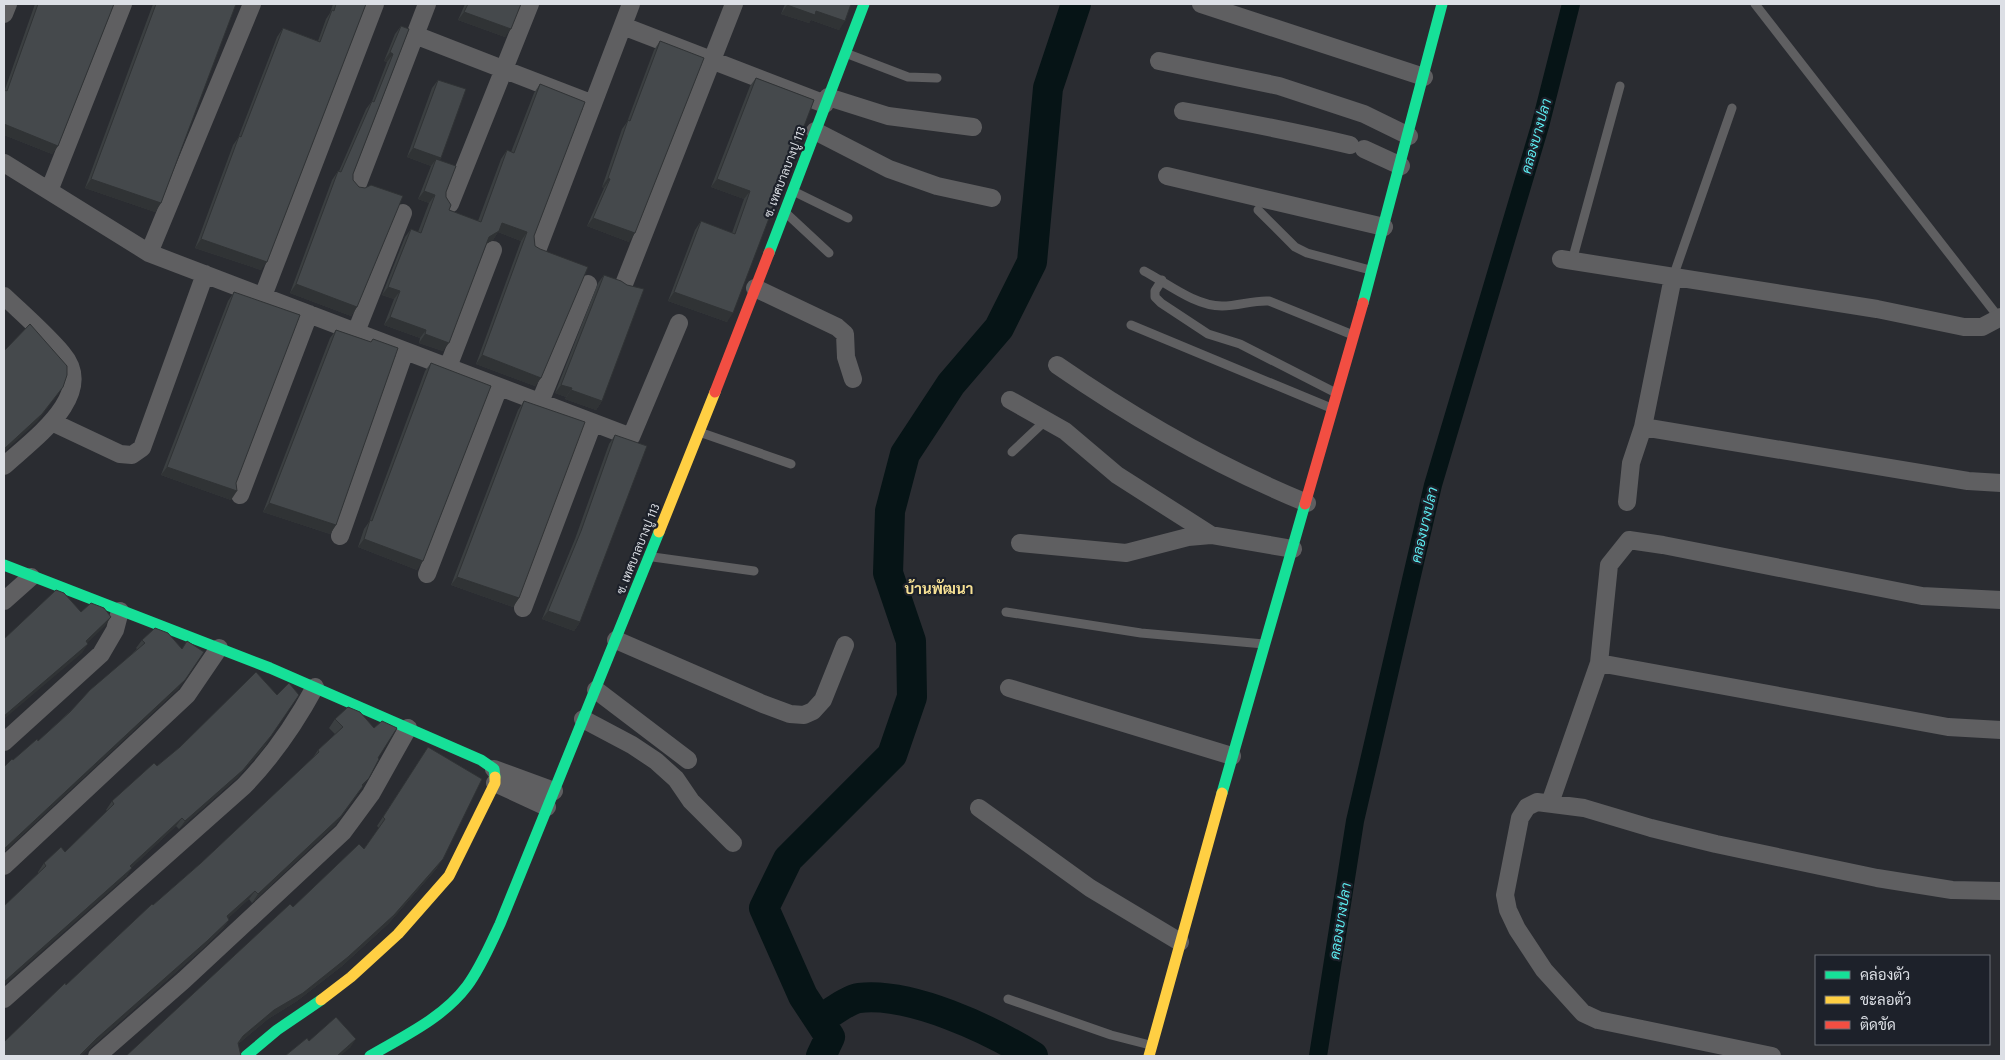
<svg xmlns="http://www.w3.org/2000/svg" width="2005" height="1060" font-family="'Fira Sans Condensed',Sarabun,sans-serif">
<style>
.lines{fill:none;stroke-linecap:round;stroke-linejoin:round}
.canal{stroke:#061416;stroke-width:18}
.river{stroke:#061416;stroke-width:30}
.lane{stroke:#5f5f61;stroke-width:9}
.street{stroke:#5f5f61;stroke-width:18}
.fast{stroke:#16e098;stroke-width:11}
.slow{stroke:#ffcf43;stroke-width:11}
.jam{stroke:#f24e42;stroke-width:11}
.wall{fill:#3b3f41}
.shaded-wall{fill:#303335}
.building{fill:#45494c;stroke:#303335}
.labels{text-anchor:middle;stroke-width:4.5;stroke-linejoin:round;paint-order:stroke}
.street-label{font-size:12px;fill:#dcdfe5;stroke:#1d212a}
.water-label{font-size:14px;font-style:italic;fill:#5cecf1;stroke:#1d212a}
.quarter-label{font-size:15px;font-weight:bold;fill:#f7e194;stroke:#1d212a}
</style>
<rect width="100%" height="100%" fill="#2a2c31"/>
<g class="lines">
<!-- canal -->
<path class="canal" d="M1318,1056L1355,821L1433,485L1540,126L1571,4"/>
<!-- river -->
<path class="river" d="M819,1020C828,1015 849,999 859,998C911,992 989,1029 1033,1056
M821,1056L830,1037L803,996L764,908L788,859L892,755L912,697L911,641L888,573L890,511L905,454L951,384L999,328L1032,262L1048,88L1076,4"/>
<!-- lane -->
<path class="lane" d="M1755,4L2000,319
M848,54L908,77L937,78
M793,191L848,218
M1258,210L1295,247L1307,253L1370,270
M787,214L829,253
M1572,261L1620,86
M1144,271C1167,283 1195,306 1222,306C1239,306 1253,300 1269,301L1353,335
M1673,277L1732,108
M1162,280L1155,291V297L1161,303L1208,334L1240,344L1336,393
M1131,325L1331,408
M702,433L791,464
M1012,452L1045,421
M653,557L754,571
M1006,612L1141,633L1264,644
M1008,999L1111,1035L1150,1045"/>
<!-- street -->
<path class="street" d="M1201,4L1424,77
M4,14L8,4
M623,26L825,104
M415,35L593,104
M1159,61L1279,86L1364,114L1409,136
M828,97L888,116L973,127
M1183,111C1239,121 1295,132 1350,145
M815,131L889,169L937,186L992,198
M1364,149L1401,166
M4,163L149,253L631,437L679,323
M1167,176L1384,227
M357,186L427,4
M49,191L123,4
M450,204L530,4
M538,248L631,4
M149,253L252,4
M1561,259L1877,309L1964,327H1982L2001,317
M624,284L734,4
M755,288L837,327L845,334L846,357L853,379
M4,296C23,314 44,332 62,353C98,395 32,440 4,466
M263,296L375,4
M356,332L403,213
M1057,365C1135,419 1219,467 1307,503
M448,367L493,250
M1010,400L1065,431L1117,475L1211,535
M540,402L588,284
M52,422L120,454L132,455L142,448L205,274
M1643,427L1968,481L2001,483
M240,495L309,314
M1627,502L1631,463L1643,427L1673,277
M340,536L405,351
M1020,543L1126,553L1188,537L1211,535L1293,549
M427,574L499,387
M4,601L31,577
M523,608L593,423
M616,640L763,704L790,714L804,715L813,711L823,700L845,645
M1599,663L1948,727L2001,730
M1009,688L1232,756
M596,690L688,760
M583,719L632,745L656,761L676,779L691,801L733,843
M4,742L101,654L115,630L120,611
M494,769L554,791
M495,783L547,807
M1550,803L1599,663L1609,565L1629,540L1663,545L1922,596L2001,600
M979,808L1090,888L1180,942
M4,866L187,695L219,648
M4,999L244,786C273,756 295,724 315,687
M97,1056L184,980L343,832L371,794L408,728
M1772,1056L1598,1020L1583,1013L1544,970L1517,929L1508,910L1505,895L1520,818L1527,807L1537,802L1584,808L1651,828L1716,844L1877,878L1952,890L2001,891"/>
<!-- fast -->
<path class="fast" d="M769,253L864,4
M1363,303L1442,4
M4,565L270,668L481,760L494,769L495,777
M1222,793L1305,504
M246,1056L277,1030L321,1000
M370,1056C404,1036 443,1018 467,986C481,967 490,945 500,924L659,532"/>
<!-- slow -->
<path class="slow" d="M659,532L715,392
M321,1000L351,977L398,934L449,876L495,783V777
M1149,1056L1222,793"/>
<!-- jam -->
<path class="jam" d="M715,392L769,253
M1305,504L1363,303"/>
</g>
<!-- wall -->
<path class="wall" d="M35,4H114L58,146L52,154L4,135V92Z
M153,4H236L161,203L155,212L85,188Z
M333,4H366L261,270L195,248L233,145L238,138L277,37L283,28L318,41L326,19L330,13Z
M465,4H521L505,37L458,20Z
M785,4H851L839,30L811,20L809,23L781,14Z
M401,26L409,29L353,174L357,307L351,316L290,293L332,180L338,171H339L366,109L372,101L387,62L384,61L395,34Z
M660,41L629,242L587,226L604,188L602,187L622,129L627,122L654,50Z
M756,78L814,100L727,322L668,301L695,230L701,221L732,233L744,199L711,187L750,86Z
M438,80L441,158L440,160L446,192V197L449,210L478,221L501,159L507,150L511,152L534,93L540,84L534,236L541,378L535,386L476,364L521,241L498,232L493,240L487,243L443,351L419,343L420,338L384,325L394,299L382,295L405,237L411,229L418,232L429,203L418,199L431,166L407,157L432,88Z
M604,275L602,401L596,410L565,399L566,397L555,393L598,283Z
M234,292L236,483L231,500L161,475L228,301Z
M336,330L371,342L373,339L336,525L330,534L263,512L330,338Z
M431,363L417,570L358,547L364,529L369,522L425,371Z
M524,401L519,598L513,607L451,585L518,410Z
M615,435L580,622L574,631L542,619L575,539L609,444Z
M142,640L179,688L4,852V767L38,741L137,649L136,648Z
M335,719L378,758L357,795L335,825L252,903L249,899L228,918L229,920L223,928L201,950L90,1048L66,985L153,905L201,863L312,759L318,750L335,734L329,728Z
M266,745L237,778L179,829L176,826L131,868L126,877L38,873V872L44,863L65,852L107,811L106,810L112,801L157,766Z
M428,747L437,868L388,924L342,966L297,1001L268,1019L238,1044L126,1056L293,907L364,849L379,828L377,826Z"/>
<!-- shaded-wall -->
<path class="shaded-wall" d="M787,5L816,11L845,21L839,30L811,20L809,23L781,14Z
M464,12L511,29L505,37L458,20Z
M390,52L393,54L387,62L384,61Z
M4,124L58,146L52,154L4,135Z
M413,148L441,158L435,167L436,159L431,166L407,157Z
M608,178L610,179L604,188L602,187Z
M91,179L161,203L155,212L85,188Z
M717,179L750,191L744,199L711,187Z
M424,191L435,195L429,203L418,199Z
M593,218L635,233L629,242L587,226Z
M502,223L527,232L521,241L498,232L493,240L483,246L489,237Z
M201,239L267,262L261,270L195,248Z
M296,284L357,307L351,316L290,293Z
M388,287L400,291L394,299L382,295Z
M674,292L733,313L727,322L668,301Z
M390,317L426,330L420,338L384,325Z
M425,334L449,343L443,351L419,343Z
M482,355L541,378L535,386L476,364Z
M561,385L572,388L566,397L555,393Z
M63,387L37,422L4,452V449Z
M571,390L602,401L596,410L565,399Z
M167,467L237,491L231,500L161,475Z
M269,503L336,525L330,534L263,512Z
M364,539L423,561L417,570L358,547Z
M457,577L519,598L513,607L451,585Z
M548,611L580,622L574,631L542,619Z
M111,617L105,626L80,650L86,641Z
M88,644L82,653L4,719V716Z
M185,680L179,688L4,852V849Z
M271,736L266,745L237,778L179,829L185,821Z
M369,778L335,825L252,903L258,894L362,785Z
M182,818L176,826L124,875L130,866Z
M443,859L437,868L388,924L342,966L297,1001L268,1019L237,1045L243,1036L274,1010Z
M132,868L126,877L4,985V982Z
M255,891L249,899L221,925L227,916Z
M229,920L223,928L201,950L81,1056H79L96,1039Z
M356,1039L350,1048L340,1056H337Z"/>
<!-- building -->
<path class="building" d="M38,4H114L58,146L4,124V94L5,90L7,91Z
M156,4H236L161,203L91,179Z
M336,4H366L267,262L201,239L239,136L241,137L283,28L320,42L332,10L334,11Z
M468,4H521L511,29L464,12Z
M787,4H851L845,21L816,11L815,15L787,5Z
M401,26L409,29L353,174V180L359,187L365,188L371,185L403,196L357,307L296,284L338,171L341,172L372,101L374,102L393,54L390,52Z
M660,41L704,58L635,233L593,218L610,179L608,178L628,120L630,121Z
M756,78L814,100L733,313L674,292L701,221L735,234L750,191L717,179Z
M438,80L466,89L441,158L413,148Z
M540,84L585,102L534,236L535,246L540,249L588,267L541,378L482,355L527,232L502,223L499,231L489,237L449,343L425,334L426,330L390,317L400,291L388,287L411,229L421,233L435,195L424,191L436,159L456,166L446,192V197L451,205L449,210L481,222L507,150L514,153Z
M604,275L621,281L627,285L644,289L602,401L571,390L572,388L561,385Z
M234,292L300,315L236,483L237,491L167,467Z
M30,324L67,366V375L63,387L42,414L4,449V351Z
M336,330L371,342L373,339L398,348L336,525L269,503Z
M431,363L491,386L423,561L364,539L370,520L372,521Z
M524,401L585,422L519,598L457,577Z
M615,435L647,446L580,622L548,611L581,531Z
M56,590L64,593L81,612L91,603L104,608L111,617L86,641L88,644L4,716V639Z
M155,628L168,633L182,649L187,641L204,652L185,680L4,849V767L12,759L13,760L37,739L38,741L70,712L90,690L145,643L142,640Z
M256,672L277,695L289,683L299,695L271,736L243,770L185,821L182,818L130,866L132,868L4,982V906L46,866L44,863L61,847L65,852L114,804L112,801L154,763L157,766L180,747Z
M348,707L360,712L374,728L382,721L397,728L378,758L379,759L369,778L362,785L363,786L341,816L258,894L255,891L227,916L229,920L207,941L96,1039L79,1056H4V1042L65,983L66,985L152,904L153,905L201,863L319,752L318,750L343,727L335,719Z
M428,747L482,779L443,859L394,915L348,957L303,993L274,1010L243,1036L238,1043L241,1056H126L290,904L293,907L359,844L364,849L385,819L383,817Z
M336,1017L356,1039L337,1056H285L307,1038L309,1041Z"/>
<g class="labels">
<!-- street labels -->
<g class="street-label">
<text transform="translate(785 172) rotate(-69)" y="4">ซ. เทศบาลบางปู 113</text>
<text transform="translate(638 549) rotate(-68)" y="4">ซ. เทศบาลบางปู 113</text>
</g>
<!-- water labels -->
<g class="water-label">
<text transform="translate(1536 136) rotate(-74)" y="5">คลองบางปลา</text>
<text transform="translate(1424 525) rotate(-77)" y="5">คลองบางปลา</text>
<text transform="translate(1340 921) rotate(-81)" y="5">คลองบางปลา</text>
</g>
<!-- quarter labels -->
<g class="quarter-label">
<text x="939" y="594">บ้านพัฒนา</text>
</g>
</g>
<!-- border -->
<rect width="2005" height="1060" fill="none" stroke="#dcdfe5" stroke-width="10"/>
<!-- legend -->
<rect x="1815" y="955" width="175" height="90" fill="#1d212a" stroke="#696d75"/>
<rect x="1825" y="971" width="25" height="8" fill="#16e098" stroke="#696d75"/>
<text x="1860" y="980" font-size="15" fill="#dcdfe5">คล่องตัว</text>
<rect x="1825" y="996" width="25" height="8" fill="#ffcf43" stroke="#696d75"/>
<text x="1860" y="1005" font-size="15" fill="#dcdfe5">ชะลอตัว</text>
<rect x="1825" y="1021" width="25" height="8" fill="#f24e42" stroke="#696d75"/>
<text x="1860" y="1030" font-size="15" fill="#dcdfe5">ติดขัด</text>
</svg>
